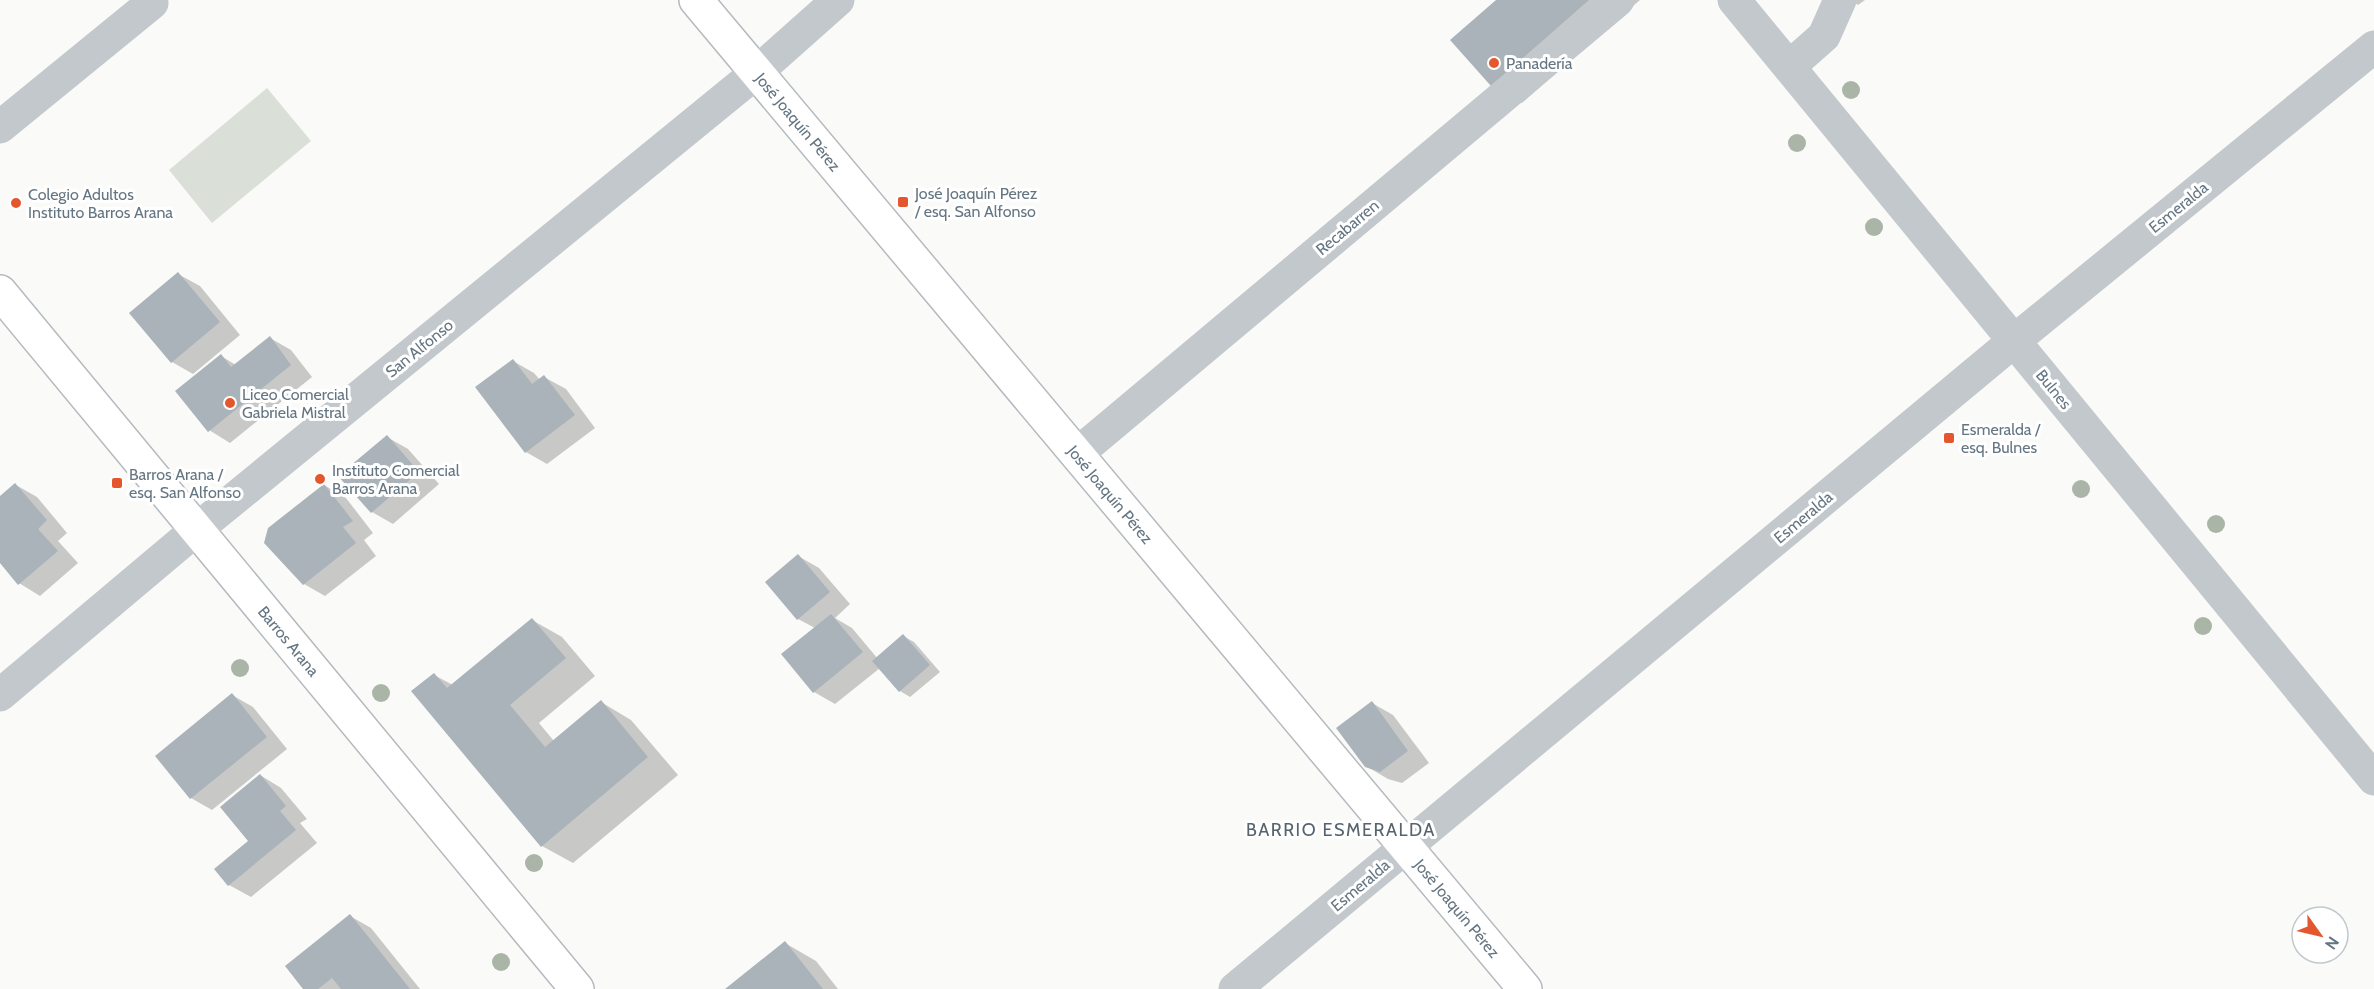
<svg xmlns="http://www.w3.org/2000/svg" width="2374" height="989" font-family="Cabin,sans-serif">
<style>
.green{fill:#dadfd7}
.shadow{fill:#0003}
.building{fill:#aab3b9}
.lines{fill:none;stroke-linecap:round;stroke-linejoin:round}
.major-casing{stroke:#b5babe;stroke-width:36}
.minor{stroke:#c3c8cc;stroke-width:33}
.major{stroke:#fff;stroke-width:33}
.tree{fill:#aab4a7}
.poi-dot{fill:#e4572e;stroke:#fff;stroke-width:2}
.labels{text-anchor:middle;stroke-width:6;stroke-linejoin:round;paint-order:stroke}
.poi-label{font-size:16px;fill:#657683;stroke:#fff;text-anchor:start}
.street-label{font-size:16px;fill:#657683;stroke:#fff}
.neighbourhood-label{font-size:18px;letter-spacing:1.5px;fill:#57646e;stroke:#fff}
</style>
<rect width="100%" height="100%" fill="#fafaf8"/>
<!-- green -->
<path class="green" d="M267,88L311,141L212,223L169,170Z"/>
<!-- shadow -->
<path class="shadow" d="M1499,0H1640L1522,103L1492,85Z
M1850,0H1865L1858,5Z
M178,274L200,286L240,335L193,374L172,362Z
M270,338L291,350L312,377L230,443L209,430L221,356L236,365Z
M513,361L534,373L540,380L544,377L566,389L595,428L547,464L526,452Z
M387,437L408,449L439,484L393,524L372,512Z
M16,485L37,497L67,533L58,541L78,563L40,596L19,583L0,561V498Z
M324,485L346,498L373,533L364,540L376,556L325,596L304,584Z
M798,556L819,568L850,604L835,618L852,628L878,659L903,636L914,642L940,672L910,697L900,691L880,668L835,704L814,692L815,628L798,619Z
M532,620L562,637L595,676L539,723L554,741L601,702L631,720L678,775L573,863L542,846L434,675L453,685Z
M232,695L253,707L287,749L212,810L191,798Z
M1372,703L1393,715L1429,763L1402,783L1388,779L1366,766Z
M260,775L281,788L307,819L300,823L317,843L251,897L229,885L216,869L250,841Z
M350,916L371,928L420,989H305Z
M785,943L816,961L838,989H728Z"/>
<!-- building -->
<path class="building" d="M1496,0H1589L1491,86L1450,40Z
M178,272L220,322L171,363L129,313Z
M270,336L291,365L208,432L175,391L221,354L231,367Z
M513,359L532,384L544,375L575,415L525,453L475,387Z
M387,435L419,472L371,513L338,476Z
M15,483L47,520L38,529L58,551L18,585L0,563V496Z
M324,484L353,521L343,527L356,543L303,585L264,543L268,528Z
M798,554L830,592L797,620L765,582Z
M831,614L863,652L813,693L781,654Z
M532,618L566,658L510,705L545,747L601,700L648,757L541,847L411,691L434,673L447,688Z
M903,634L930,665L899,692L872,661Z
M232,693L267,737L190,799L155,756Z
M1372,701L1408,751L1380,772L1365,767L1336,728Z
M260,774L286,806L280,811L296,830L228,886L214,869L248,841L220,807Z
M350,914L410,989H341L332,978L318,989H303L285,966Z
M785,941L823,989H725Z"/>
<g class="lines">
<defs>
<g id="major">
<path id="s1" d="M696,0L1525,989"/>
<path id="s2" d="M0,292L577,989"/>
</g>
</defs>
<!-- major casing -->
<use href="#major" class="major-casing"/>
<!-- minor -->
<path class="minor" d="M1734,0L2374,779
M1789,67L1824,36L1840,0
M0,127L152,3
M1077,454L1618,0
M0,695L196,530L757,72L838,0
M1235,989L2014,341L2374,47"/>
<!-- major -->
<use href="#major" class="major"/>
</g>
<!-- trees -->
<g class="tree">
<circle cx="1851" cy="90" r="9"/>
<circle cx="1797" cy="143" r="9"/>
<circle cx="1874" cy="227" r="9"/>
<circle cx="2081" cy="489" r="9"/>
<circle cx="2216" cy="524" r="9"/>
<circle cx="2203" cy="626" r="9"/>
<circle cx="240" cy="668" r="9"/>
<circle cx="381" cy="693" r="9"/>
<circle cx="534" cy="863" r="9"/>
<circle cx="501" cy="962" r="9"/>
</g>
<!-- markers -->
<g class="poi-dot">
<circle cx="1494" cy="63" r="6"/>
<rect x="897" y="196" width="12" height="12" rx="3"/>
<circle cx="16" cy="203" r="6"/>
<circle cx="230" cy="403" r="6"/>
<rect x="1943" y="432" width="12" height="12" rx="3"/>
<circle cx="320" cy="479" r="6"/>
<rect x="111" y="477" width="12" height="12" rx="3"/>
</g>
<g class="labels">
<!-- poi labels -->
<g class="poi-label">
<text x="1506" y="69">Panadería</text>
<text x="915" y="199">José Joaquín Pérez<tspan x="915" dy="18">/ esq. San Alfonso</tspan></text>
<text x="28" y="200">Colegio Adultos<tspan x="28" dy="18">Instituto Barros Arana</tspan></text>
<text x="242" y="400">Liceo Comercial<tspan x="242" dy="18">Gabriela Mistral</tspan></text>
<text x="1961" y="435">Esmeralda /<tspan x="1961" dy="18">esq. Bulnes</tspan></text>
<text x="332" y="476">Instituto Comercial<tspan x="332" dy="18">Barros Arana</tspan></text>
<text x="129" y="480">Barros Arana /<tspan x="129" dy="18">esq. San Alfonso</tspan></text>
</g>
<!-- street labels -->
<g class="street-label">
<text dy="6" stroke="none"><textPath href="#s1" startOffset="159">José Joaquín Pérez</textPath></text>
<text transform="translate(2178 207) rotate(-39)" y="6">Esmeralda</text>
<text transform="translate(1347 227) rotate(-40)" y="6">Recabarren</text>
<text transform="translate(419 348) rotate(-39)" y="6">San Alfonso</text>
<text transform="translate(2054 389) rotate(51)" y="6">Bulnes</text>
<text dy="6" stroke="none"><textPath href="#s1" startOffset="645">José Joaquín Pérez</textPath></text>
<text transform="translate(1803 517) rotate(-40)" y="6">Esmeralda</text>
<text dy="6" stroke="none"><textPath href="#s2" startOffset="453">Barros Arana</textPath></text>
<text transform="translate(1360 885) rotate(-40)" y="6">Esmeralda</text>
<text dy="6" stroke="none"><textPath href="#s1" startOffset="1185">José Joaquín Pérez</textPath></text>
</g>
<!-- neighbourhood labels -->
<g class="neighbourhood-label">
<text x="1341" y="836">BARRIO ESMERALDA</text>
</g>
</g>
<!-- north arrow -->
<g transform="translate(2320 935) rotate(124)"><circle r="28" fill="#ffffff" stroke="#c1c8cd" stroke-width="1.5"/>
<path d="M0-4.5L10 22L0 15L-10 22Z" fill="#e4572e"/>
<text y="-9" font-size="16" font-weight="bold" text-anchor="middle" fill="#657683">N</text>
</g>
</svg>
